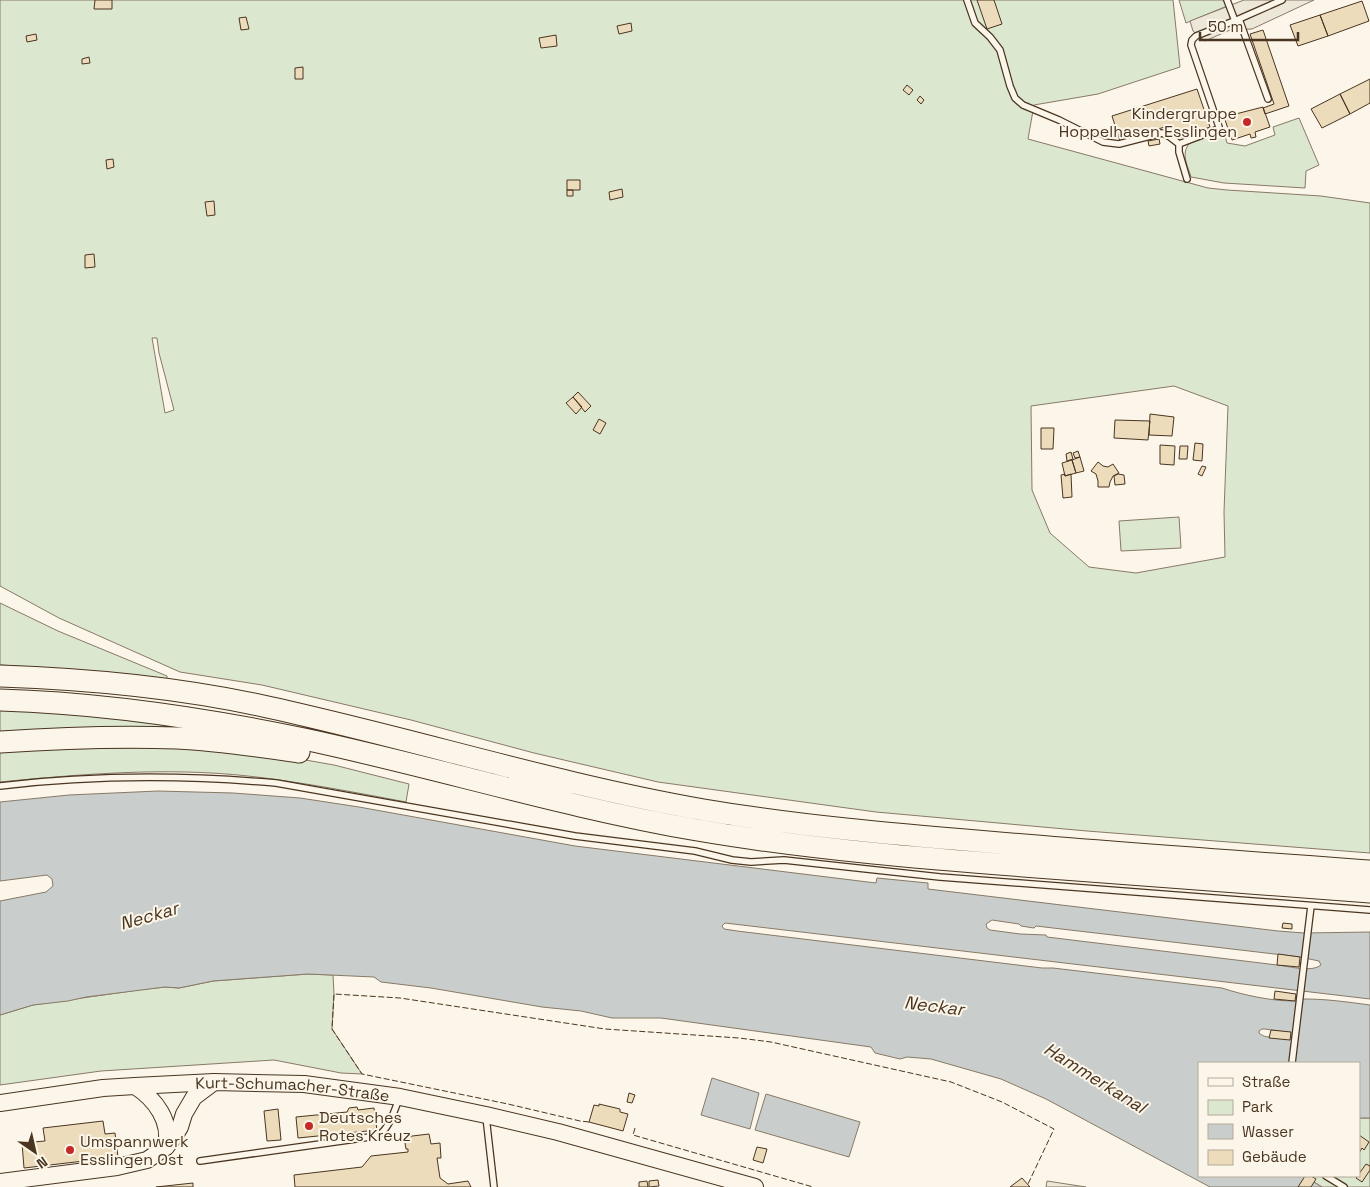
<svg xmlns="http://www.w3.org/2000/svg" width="1370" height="1187" font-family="'Space Grotesk',sans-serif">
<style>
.green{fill:#dce7d0;stroke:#887966;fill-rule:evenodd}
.parking{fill:#ede7d9;stroke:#887966}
.water{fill:#c9cecd;stroke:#887966;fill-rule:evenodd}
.building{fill:#ecdcbc;stroke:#4a3520}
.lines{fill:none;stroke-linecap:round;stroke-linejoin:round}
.lane-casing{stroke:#4a3520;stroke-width:8}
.secondary-casing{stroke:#4a3520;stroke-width:18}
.highway-casing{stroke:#4a3520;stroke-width:23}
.lane{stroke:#fbf6e9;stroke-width:5.5}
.secondary{stroke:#fbf6e9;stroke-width:16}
.highway{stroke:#fbf6e9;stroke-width:21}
.fence{stroke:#4a3520;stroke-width:1;stroke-dasharray:6 2.5;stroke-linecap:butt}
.poi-dot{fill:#c62828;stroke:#fbf6e9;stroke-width:2}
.labels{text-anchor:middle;stroke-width:4;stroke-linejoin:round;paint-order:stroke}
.poi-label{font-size:16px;fill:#4a3520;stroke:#fbf6e9;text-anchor:start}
.street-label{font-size:16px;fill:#4a3520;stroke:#fbf6e9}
.water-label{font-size:18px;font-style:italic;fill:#4a3520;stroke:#fbf6e9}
</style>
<rect width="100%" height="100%" fill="#fbf6e9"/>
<!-- green -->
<path class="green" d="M0,0H1173L1180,67L1098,94L1034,105L1028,139L1208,188L1227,190L1321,196L1370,203V853L1087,831L876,812L658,782L534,753L411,720L262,685L180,672L59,618L0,586ZM152,338H157L159,353L174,410L165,413ZM1174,386L1228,406L1224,512L1225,557L1136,573L1089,567L1050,533L1032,490L1031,406Z
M1179,0H1225L1227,6L1186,23Z
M1299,118L1319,165L1306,171L1305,188L1224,183L1191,177C1188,166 1180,153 1190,143L1224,132L1227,143L1245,146L1275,135L1273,127Z
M1179,517L1181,548L1121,551L1119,521Z
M0,603L58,631L167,676V680L65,669L0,665Z
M0,709L50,710L218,730L0,735Z
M179,747L294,758L334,765L409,784L406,802C353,792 301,782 248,776C166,767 82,774 0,782V750Z
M308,974L333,975L334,994L332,1029L362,1074L341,1073L274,1060L101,1071L0,1085V1015L33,1005L138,990L165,987L179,988L213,981Z
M1359,1118H1370V1187H1322L1304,1176H1359Z"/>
<!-- parking -->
<path class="parking" d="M1244,0H1314L1252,29L1230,30L1205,41L1193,31L1190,21Z
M1047,1181L1086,1187H1046Z"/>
<!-- water -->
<path class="water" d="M158,791L233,793L300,798L359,807L575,846L876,883L877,878L928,883V889L1278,931L1304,933L1370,932V999L725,923L722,926L724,929L737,931L1042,968H1053L1222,988C1243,995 1271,1001 1293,1001C1297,1001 1301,999 1305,999C1326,999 1348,1002 1370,1005V1118H1359V1063H1199V1176H1304L1322,1187H1210L1046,1099L1001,1079L931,1059L907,1057L900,1059L875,1053L871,1047L661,1018H612L581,1011L542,1007L431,988L381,982L374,977L308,974L213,981L179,988L165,987L86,997L68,1001L33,1005L0,1015V901L46,892L53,886L52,879L47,875L0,881V802L69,795ZM992,920L1019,924L1021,926L1034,928L1036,926L1300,957L1319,961L1321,965C1312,973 1288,966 1277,965L1047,937L1046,935L1020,934L990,930L987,928L986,924ZM1262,1029H1265L1291,1033C1280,1035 1268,1041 1259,1033V1031Z
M712,1078L759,1093L750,1129L701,1115Z
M766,1094L860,1122L849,1157L755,1130Z"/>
<!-- building -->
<path class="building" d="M95,0H112V9H94Z
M977,0H994L1002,24L987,29Z
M1362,1L1369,21L1328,36L1320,15Z
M1320,15L1328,36L1298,46L1290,25Z
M246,17L249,29L241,30L239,18Z
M631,23L632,31L619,34L617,26Z
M1263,30L1289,106L1265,114L1263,108L1274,104L1250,34Z
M36,34L37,40L27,42L26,36Z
M556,35L557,46L541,48L539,38Z
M89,57L90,63L82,64V59Z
M303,67V79H295V68Z
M1370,79V103L1350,114L1340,94Z
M907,85L913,90L909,95L903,90Z
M1197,89L1210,127L1176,139L1171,125L1120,141L1112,116Z
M1340,94L1350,114L1322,128L1311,109Z
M920,96L924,100L921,104L917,100Z
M1263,107L1270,127L1255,132L1256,137L1251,138L1250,134L1232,140L1224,117Z
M1159,139L1160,144L1149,146L1148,141Z
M113,159L114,167L107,169L106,160Z
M567,180H580V190H567Z
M622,189L623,197L610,200L609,192Z
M567,190H573V196H567Z
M214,201L215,215L207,216L205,202Z
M94,254L95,267L85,268V255Z
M578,392L591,406L585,412L573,397Z
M573,397L582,407L576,414L566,403Z
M1150,414L1174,417L1172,436L1149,435Z
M599,419L606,423L600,434L593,430Z
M1115,420L1150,421L1148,440L1114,438Z
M1041,428H1054L1053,449H1041Z
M1195,443L1203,444L1202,461L1193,460Z
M1160,445L1175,446L1174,465L1160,464Z
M1180,446H1188L1187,459H1179Z
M1078,451L1080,457L1075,458L1073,453Z
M1071,452L1073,459L1067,461L1066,454Z
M1080,457L1084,471L1076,473L1072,460Z
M1072,460L1076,473L1065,476L1062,463Z
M1098,462L1103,466L1108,467L1113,464L1119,473L1113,476L1110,482L1109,487H1098V481L1096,474L1091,471Z
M1202,466L1206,467L1202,476L1198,474Z
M1065,474V476L1071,474L1072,497L1063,498L1061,475Z
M1118,474L1124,475L1125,484L1115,485L1114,476Z
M1283,923L1292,924V929L1282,928Z
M1278,954L1300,957L1299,967L1277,965Z
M1275,991L1296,994L1295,1001L1274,999Z
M1271,1030L1291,1032L1290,1040L1269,1038Z
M629,1093L635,1095L632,1103L627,1102Z
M599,1104L620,1109V1112L628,1114L623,1131L589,1122L594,1105L599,1106Z
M357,1107L358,1110L374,1108L377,1130L298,1138L296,1117L347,1112L349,1108Z
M278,1109L281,1140L267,1141L264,1111Z
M103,1121L105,1134L115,1133L118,1157L24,1168L22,1143L45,1141L43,1128Z
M429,1134L431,1144L440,1143L441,1158H437L440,1178L448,1184L468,1181L471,1187H295L294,1175L362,1167L371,1156L408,1152V1149H406L404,1137Z
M1359,1135L1369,1142L1364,1150L1362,1148L1359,1153Z
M757,1147L767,1149L763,1163L753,1160Z
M1366,1164L1370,1166V1170L1362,1182L1356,1178Z
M1305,1176H1311L1316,1179L1311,1187H1298Z
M1022,1178L1030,1187H1010Z
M658,1180L659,1186L649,1187V1181Z
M647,1181L648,1187H639V1182Z
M193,1183V1187H156Z"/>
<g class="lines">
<defs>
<path id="lane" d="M967,0L975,23L990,37L1000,50L1010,86L1015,98L1023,105L1059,120L1103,142L1119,144L1162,133L1170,137L1179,144
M1227,0L1235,21
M1239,19L1268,99
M1187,179L1179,152V144L1218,129L1219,127L1191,45L1192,40L1196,36L1239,19L1282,0
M0,786C92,775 184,775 276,783L575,836L695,851L732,860L751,862L784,860L940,877L1370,910
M1292,1063L1311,906
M486,1117L494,1187
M200,1161L377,1136C389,1130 394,1111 399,1099
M1326,1176L1344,1187"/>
<g id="secondary">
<path d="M135,1086C155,1099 172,1121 166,1147"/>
<path id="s1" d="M0,1103L103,1088L135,1086L214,1082L304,1084L400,1097L486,1115L558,1132L755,1187"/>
<path d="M0,1182L117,1167L147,1160L166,1147L174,1137L180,1127L184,1114L194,1097L214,1082"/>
</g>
<path id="highway" d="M0,676C88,679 176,687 263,706C411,738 555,784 704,810C798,826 893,834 988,842C1115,853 1243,862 1370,871
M0,700C103,703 203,718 304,739C435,767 564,807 697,830C814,850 932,859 1050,868C1157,876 1263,884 1370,892
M0,742C59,738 118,736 177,738C218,740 258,746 299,752"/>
</defs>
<!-- lane casing -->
<use href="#lane" class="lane-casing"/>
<!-- secondary casing -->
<use href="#secondary" class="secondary-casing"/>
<!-- highway casing -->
<use href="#highway" class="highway-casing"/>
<!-- lane -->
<use href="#lane" class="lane"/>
<!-- secondary -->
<use href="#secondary" class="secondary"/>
<!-- highway -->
<use href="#highway" class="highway"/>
<!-- fence -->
<path class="fence" d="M589,1122L580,1121L508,1104L362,1074L332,1029L334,994L400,998L605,1029L739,1038L771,1042L951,1082L1002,1102L1054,1129L1028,1184
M635,1128L633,1135L813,1187"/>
</g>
<!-- markers -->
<g class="poi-dot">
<circle cx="1247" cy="122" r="5"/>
<circle cx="309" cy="1126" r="5"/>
<circle cx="70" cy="1150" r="5"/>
</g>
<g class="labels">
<!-- poi labels -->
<g class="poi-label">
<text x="1237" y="119" text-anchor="end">Kindergruppe<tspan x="1237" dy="18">Hoppelhasen Esslingen</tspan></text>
<text x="319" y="1123">Deutsches<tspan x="319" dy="18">Rotes Kreuz</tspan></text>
<text x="80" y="1147">Umspannwerk<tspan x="80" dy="18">Esslingen Ost</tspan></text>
</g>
<!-- street labels -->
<g class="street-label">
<text dy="6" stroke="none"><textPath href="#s1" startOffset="294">Kurt-Schumacher-Straße</textPath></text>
</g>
<!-- water labels -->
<g class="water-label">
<text transform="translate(149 916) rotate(-16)" y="6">Neckar</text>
<text transform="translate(934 1006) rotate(7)" y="6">Neckar</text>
<text transform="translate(1095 1078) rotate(32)" y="6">Hammerkanal</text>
</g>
</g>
<!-- legend -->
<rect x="1198" y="1062" width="162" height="115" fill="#fbf6e9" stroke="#b4a999"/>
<rect x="1208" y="1078" width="25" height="8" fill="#fbf6e9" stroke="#b4a999"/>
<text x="1242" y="1087" font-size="15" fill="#4a3520">Straße</text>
<rect x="1208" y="1100" width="25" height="15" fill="#dce7d0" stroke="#b4a999"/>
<text x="1242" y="1112" font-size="15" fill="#4a3520">Park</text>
<rect x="1208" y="1124" width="25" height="15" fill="#c9cecd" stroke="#b4a999"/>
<text x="1242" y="1137" font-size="15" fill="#4a3520">Wasser</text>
<rect x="1208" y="1150" width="25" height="15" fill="#ecdcbc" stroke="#b4a999"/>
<text x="1242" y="1162" font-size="15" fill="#4a3520">Gebäude</text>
<!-- north arrow -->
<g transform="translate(35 1152) rotate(146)" stroke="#fbf6e9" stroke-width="4" paint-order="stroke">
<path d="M0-4L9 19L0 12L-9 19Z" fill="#4a3520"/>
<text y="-8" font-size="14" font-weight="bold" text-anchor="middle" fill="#4a3520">N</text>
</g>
<!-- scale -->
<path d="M1200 32v8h98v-8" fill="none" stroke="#4a3520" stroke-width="2.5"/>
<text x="1208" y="32" font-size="15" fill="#4a3520" stroke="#fbf6e9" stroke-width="4" paint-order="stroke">50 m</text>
</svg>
